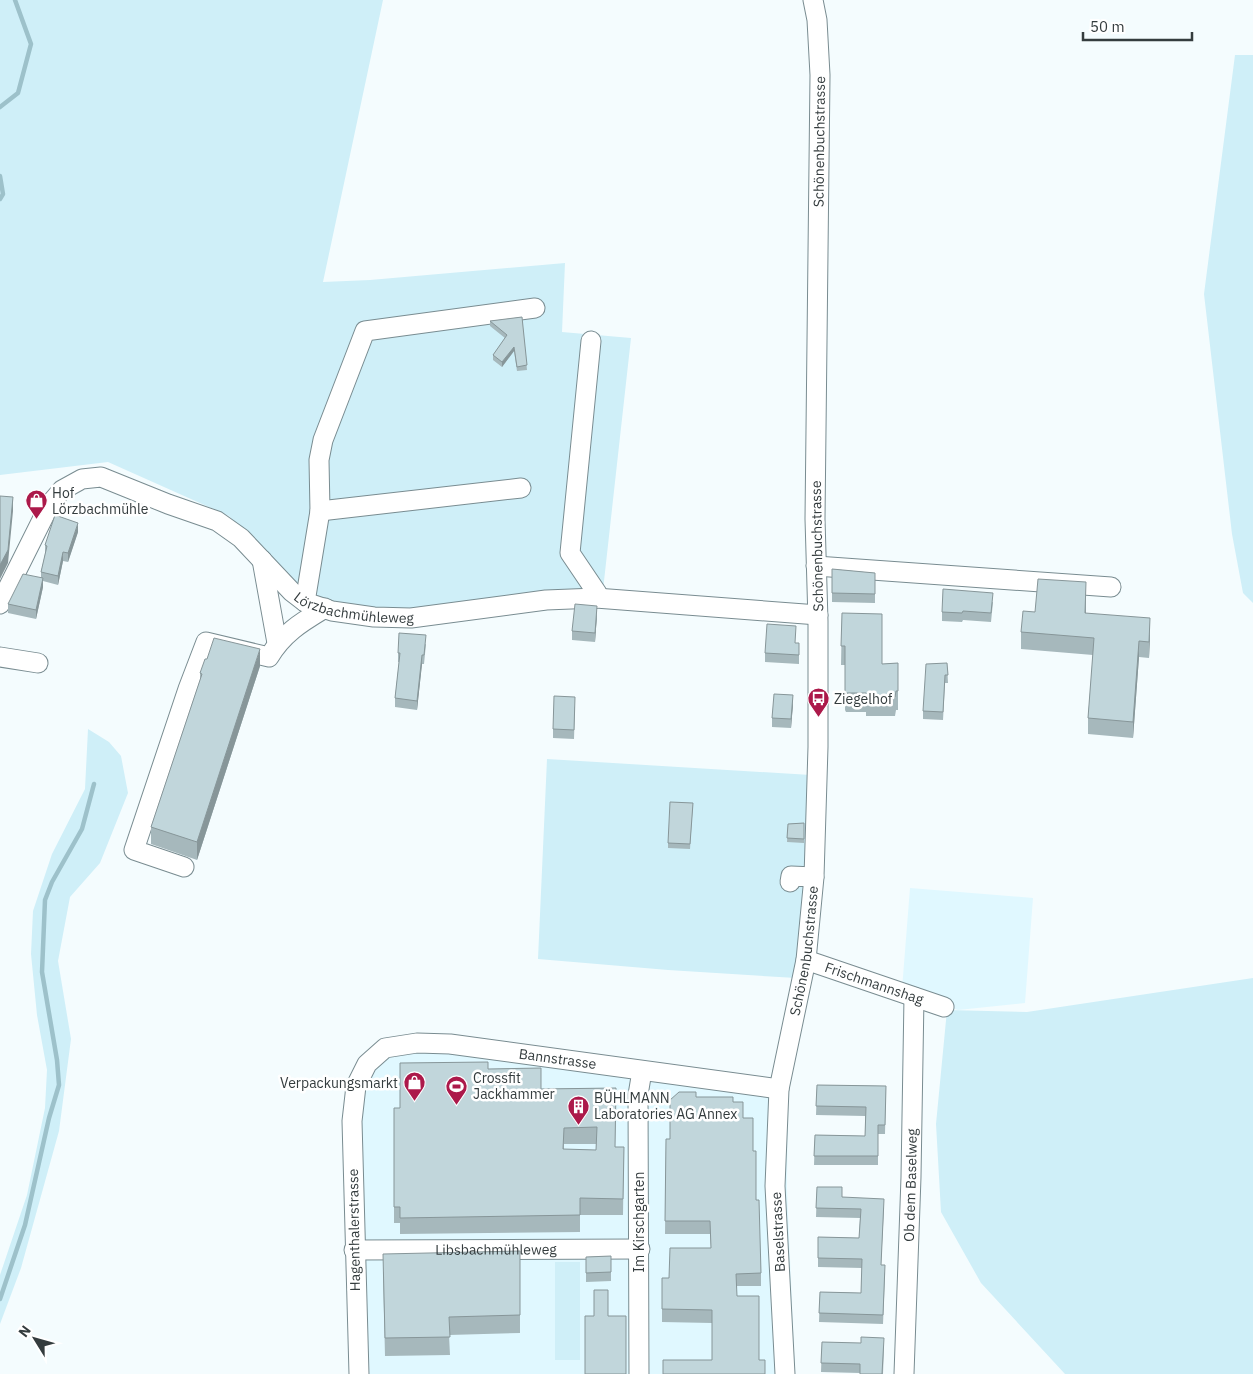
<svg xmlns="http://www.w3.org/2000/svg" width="1253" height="1374" font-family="'IBM Plex Sans',sans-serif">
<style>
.built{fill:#e0f8ff}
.green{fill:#cfeff8}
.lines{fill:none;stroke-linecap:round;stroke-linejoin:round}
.stream{stroke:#9dc1ca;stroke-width:4.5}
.minor-casing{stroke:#798c91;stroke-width:21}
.minor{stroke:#fff;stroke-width:19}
.wall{fill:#a6b8bc;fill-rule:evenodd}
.shaded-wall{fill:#879699}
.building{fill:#c1d6db;stroke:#879699;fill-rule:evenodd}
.labels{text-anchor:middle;stroke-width:5;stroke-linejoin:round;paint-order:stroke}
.street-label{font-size:14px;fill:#343c3e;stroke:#fff}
.poi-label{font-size:14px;fill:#343c3e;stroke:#fff;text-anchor:start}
</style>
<rect width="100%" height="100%" fill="#f4fcfe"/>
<!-- built -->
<path class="built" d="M910,888L1033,898L1025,1003L958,1010L902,989Z
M417,1043L788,1082L787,1188L795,1374H359L352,1121L367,1064Z"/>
<!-- green -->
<path class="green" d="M0,0H383L323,282L370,280L565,263L562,332L631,338L602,599L392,615L308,601L229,516L108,462L0,475Z
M1235,55H1253V603L1243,593L1232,534L1204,294Z
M88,729L109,742L121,756L128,793L100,863L70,897L58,961L71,1039L59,1131L21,1268L0,1324V1275L27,1195L45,1108L47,1070L37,1015L31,954L33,911L52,854L85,789Z
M547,759L811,775L804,966L796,978L668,970L538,959Z
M1253,978V1374H1065L981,1283L941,1212L936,1124L947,1010L1027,1012Z
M555,1262H580V1360H555Z"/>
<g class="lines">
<!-- stream -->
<path class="stream" d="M0,107L18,93L31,44L15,0
M0,176L3,194L0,199
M0,1299L25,1225L49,1118L59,1085L57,1060L42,972L45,900L52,882L82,829L94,784"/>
<defs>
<g id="minor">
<path d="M591,341L570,553L597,593L596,598"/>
<path d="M320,511L521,488"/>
<path d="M262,560L277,643"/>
<path d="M816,566L1111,587"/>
<path d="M305,602L320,511L319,460L323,440L365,331L535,308"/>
<path id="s1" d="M0,604L50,504L62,490L82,479L101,477L168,504L217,521L241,538L292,592L305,602L332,611L374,617L411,618L546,600L596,598L818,615"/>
<path d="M0,657L38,663"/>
<path d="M184,867L134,850L188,689L206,642L269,657C283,633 302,622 325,608"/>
<path d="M790,882L791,876L814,877"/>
<path id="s2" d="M806,960L944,1007"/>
<path id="s3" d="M354,1250L640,1249"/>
<path id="s4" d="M359,1374L352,1121L356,1086L367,1064L385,1048L417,1043L450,1044L779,1089"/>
<path d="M639,1374L638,1095L642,1071"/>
<path id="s5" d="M785,1374L775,1186L779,1089L806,960L814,877L818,747V621L815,519L820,75L817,20L813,0"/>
<path id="s6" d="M904,1374L911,1177L914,997"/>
</g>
</defs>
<!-- minor casing -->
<use href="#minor" class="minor-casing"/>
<!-- minor -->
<use href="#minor" class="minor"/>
</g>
<!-- wall -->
<path class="wall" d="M522,317L527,370L517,371L514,351L502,367L493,360V355L505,338L490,326V321Z
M78,532L68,562L63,561L58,585L43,581V587L36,619L8,613V604L41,578V572L45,554V545Z
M832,569L875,573V603L832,602Z
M1086,599V614L1150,635L1149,658L1139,657L1133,738L1088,734V718L1093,655L1021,649V632Z
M993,602L991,622L963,620L962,622L942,621V612Z
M842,613L882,664L898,663V710H896L895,716H866V712H846L845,710V665H841Z
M597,615L595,642L572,640V631Z
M796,643L799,652V664L765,662V653Z
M426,644L424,664H422L417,710L395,707V698L399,662H398V653Z
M207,659L260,666L197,860L151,844V827L200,680V673Z
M947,663L948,683H945L943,720L923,719V711Z
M793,704L791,728L772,727V718Z
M575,706L574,739L553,738V729Z
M693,803L690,849L668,848V843Z
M804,823V843L787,842L788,824Z
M488,1069L541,1089L616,1088L615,1147H624L623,1215H580V1232L400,1234V1223H394V1108H400ZM564,1144H596V1150L564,1149Z
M817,1085L886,1086L885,1134H878V1165H814L815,1135L865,1136V1116L816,1115Z
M696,1097L733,1102L743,1118L753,1151L761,1273V1286H737L712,1360V1323L662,1322V1278H669L711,1248L710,1234H665L666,1139H670Z
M817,1187L842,1197L884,1208L881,1265L885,1274L883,1324L819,1322L820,1292L861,1293L862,1268L818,1267V1237L859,1238L860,1218L816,1217Z
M520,1251V1333L449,1335L450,1355L385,1356L383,1272Z
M611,1256V1281L586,1282V1257Z
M822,1342L884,1347L883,1374H860V1373L821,1372Z"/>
<!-- shaded-wall -->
<path class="shaded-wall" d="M514,347V351L502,367V362Z
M13,497V511L8,563L0,579V565Z
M78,523V532L68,562V553Z
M63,552V561L58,585V576Z
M43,578V587L36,619V610Z
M1086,582V599L1085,630V613Z
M597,606V615L595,642V633Z
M1150,618V635L1149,658V642Z
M1139,641V657L1133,738V722Z
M260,649V666L197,860V842Z
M422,655V664L417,710V701Z
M793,695V704L791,728V719Z"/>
<!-- building -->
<path class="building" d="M522,317L527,365L517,367L514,347L502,362L493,355L507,335L490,321Z
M0,496L13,497L8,550L0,565Z
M55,515L78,523L68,553L63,552L58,576L41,572L47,546L45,545Z
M832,569L875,573V594L832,593Z
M23,574L43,578L36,610L8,604Z
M1038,579L1086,582L1085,613L1150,618L1149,642L1139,641L1133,722L1088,718L1094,638L1021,632L1023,611L1035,612Z
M943,589L993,593L991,613L963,611L962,613L942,612Z
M575,604L597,606L595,633L572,631Z
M842,613L882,614V664L898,663V691H896L895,697H866V693H846L845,691V646H841Z
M767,624L796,626L795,643H799V655L765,653Z
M399,633L426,635L424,655H422L417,701L395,698L400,653H398Z
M214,638L260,649L197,842L151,827L202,674L200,673L205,659H207Z
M947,663L948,675H945L943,712L923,711L926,664Z
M774,694L793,695L791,719L772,718Z
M554,696L575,697L574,730L553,729Z
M670,802L693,803L690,844L668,843Z
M804,823V839L787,838L788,824Z
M488,1062V1069L541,1068V1089L616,1088L615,1147H624L623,1199L580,1198V1215L400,1218V1207H394V1108H400V1063ZM597,1127L596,1150L563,1149L564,1128Z
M817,1085L886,1086L885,1125H878V1156H814L815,1135L865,1136L866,1107L816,1106Z
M679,1092H696V1097H733V1102H743V1118H753V1151H756V1200H759L761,1273L736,1274L737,1296H759V1360H765V1374H663V1360H712V1310L662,1309V1278H669L670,1248H711L710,1221H665L666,1139H670V1100Z
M817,1187H842V1197L884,1199L881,1265H885L883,1315L819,1313L820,1292L861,1293L862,1259L818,1258V1237L859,1238L861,1209L816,1208Z
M520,1251V1315L449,1317L450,1337L385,1338L383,1254Z
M611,1256V1272L586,1273V1257Z
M594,1290H608V1316H626V1374H585V1316H594Z
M861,1337L884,1338L882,1374H860V1364L821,1363L822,1342L861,1343Z"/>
<!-- icons -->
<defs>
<symbol id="shop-pin" viewBox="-11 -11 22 30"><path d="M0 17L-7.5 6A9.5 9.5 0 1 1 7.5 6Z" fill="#ac194a" stroke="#fff"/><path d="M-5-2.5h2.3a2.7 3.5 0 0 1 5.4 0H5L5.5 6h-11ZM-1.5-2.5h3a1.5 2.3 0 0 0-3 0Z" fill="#fff"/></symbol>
<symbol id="bus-pin" viewBox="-11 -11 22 30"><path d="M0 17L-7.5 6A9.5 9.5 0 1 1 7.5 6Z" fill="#ac194a" stroke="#fff"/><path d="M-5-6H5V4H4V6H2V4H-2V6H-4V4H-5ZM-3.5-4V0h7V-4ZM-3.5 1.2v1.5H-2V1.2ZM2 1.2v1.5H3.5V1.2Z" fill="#fff"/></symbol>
<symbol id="stadium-pin" viewBox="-11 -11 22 30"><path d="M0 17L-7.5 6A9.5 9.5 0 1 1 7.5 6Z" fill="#ac194a" stroke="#fff"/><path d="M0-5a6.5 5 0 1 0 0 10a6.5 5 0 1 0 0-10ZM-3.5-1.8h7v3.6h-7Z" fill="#fff"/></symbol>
<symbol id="building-pin" viewBox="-11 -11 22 30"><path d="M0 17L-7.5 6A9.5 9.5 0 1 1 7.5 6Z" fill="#ac194a" stroke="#fff"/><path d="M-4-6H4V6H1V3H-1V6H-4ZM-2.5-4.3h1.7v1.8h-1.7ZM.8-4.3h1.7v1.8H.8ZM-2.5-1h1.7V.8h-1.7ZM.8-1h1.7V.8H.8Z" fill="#fff"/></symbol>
</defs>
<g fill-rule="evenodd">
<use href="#shop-pin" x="24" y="488" width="25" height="34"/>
<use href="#bus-pin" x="806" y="686" width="25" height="34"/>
<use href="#shop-pin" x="402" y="1070" width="25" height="34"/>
<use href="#stadium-pin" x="444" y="1074" width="25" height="34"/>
<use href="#building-pin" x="566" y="1094" width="25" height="34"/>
</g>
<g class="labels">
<!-- street labels -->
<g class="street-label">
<text dy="5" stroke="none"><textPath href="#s5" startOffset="1236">Schönenbuchstrasse</textPath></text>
<text transform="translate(817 546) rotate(-91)" y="5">Schönenbuchstrasse</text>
<text dy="5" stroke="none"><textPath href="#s1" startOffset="466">Lörzbachmühleweg</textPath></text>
<text dy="5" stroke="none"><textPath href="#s5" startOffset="426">Schönenbuchstrasse</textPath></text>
<text dy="5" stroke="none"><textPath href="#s2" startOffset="72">Frischmannshag</textPath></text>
<text dy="5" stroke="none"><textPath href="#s4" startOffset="511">Bannstrasse</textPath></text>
<text dy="5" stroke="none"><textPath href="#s6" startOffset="189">Ob dem Baselweg</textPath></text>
<text transform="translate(639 1222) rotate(-90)" y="5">Im Kirschgarten</text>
<text transform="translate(354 1230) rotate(-91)" y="5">Hagenthalerstrasse</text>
<text transform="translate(778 1232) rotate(-93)" y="5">Baselstrasse</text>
<text dy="5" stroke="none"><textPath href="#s3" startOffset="142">Libsbachmühleweg</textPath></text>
</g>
<!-- poi labels -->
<g class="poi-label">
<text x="52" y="498">Hof<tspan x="52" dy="16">Lörzbachmühle</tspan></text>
<text x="834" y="704">Ziegelhof</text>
<text x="473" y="1083">Crossfit<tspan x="473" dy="16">Jackhammer</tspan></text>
<text x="398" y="1088" text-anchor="end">Verpackungsmarkt</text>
<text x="594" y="1103">BÜHLMANN<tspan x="594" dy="16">Laboratories AG Annex</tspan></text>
</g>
</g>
<!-- north arrow -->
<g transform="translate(35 1339) rotate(307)" stroke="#ffffff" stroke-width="4" paint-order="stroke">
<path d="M0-4L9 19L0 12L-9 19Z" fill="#343c3e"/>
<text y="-8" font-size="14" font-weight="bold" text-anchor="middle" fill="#343c3e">N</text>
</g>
<!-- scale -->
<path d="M1083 32v8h109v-8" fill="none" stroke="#343c3e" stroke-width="2.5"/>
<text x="1090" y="32" font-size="15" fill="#343c3e" stroke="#ffffff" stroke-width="4" paint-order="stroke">50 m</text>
</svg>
